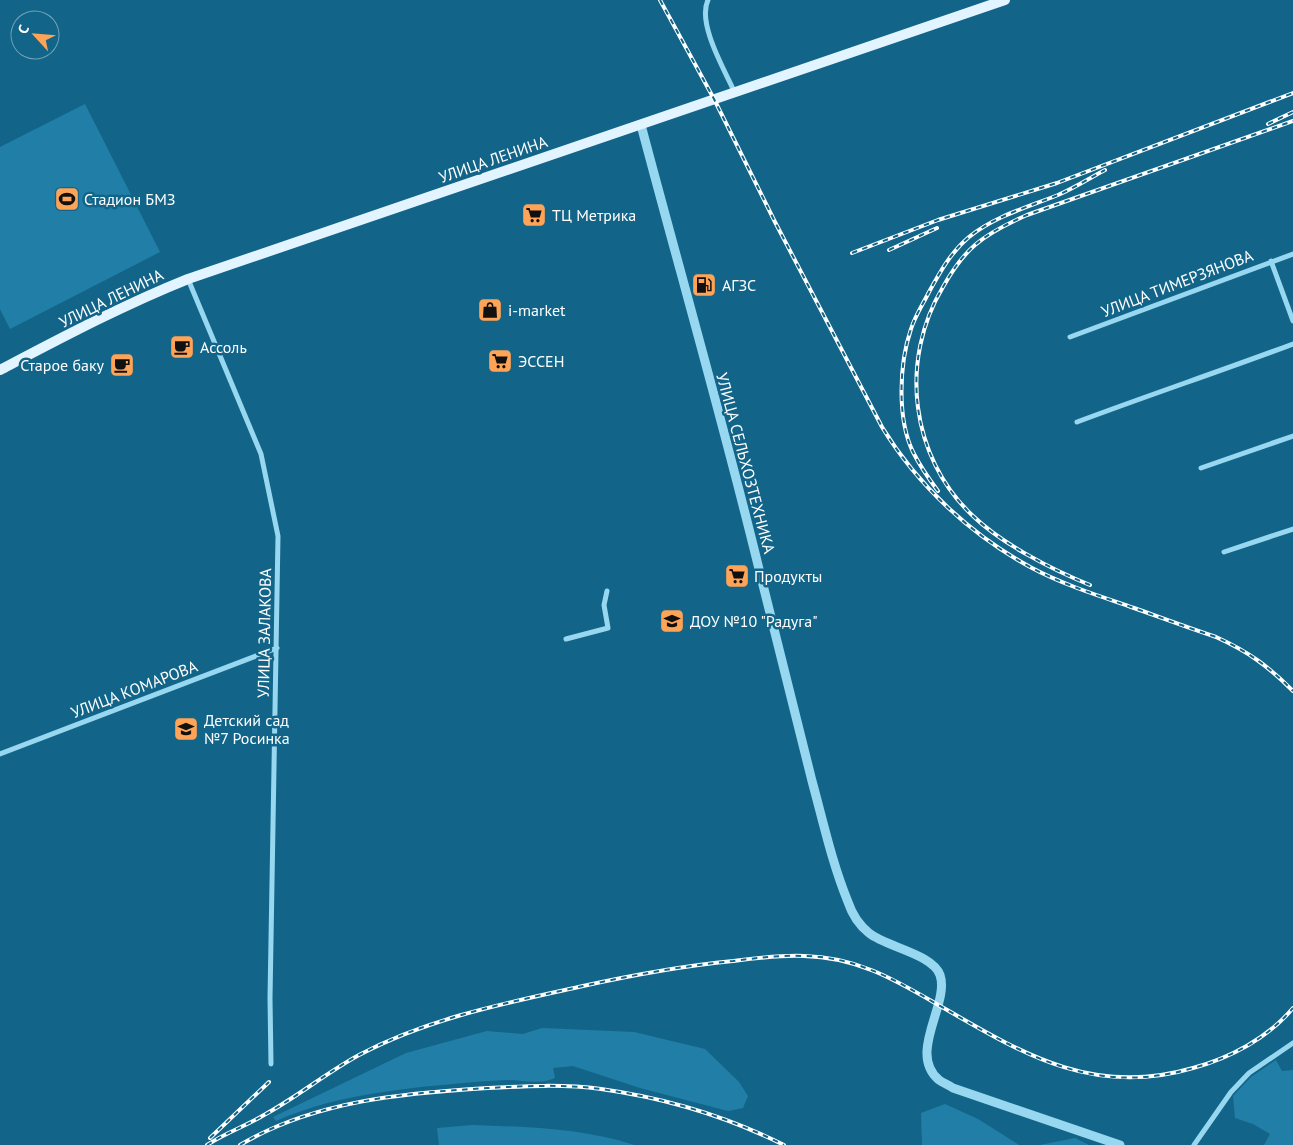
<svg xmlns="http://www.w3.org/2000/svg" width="1293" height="1145" font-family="'PT Sans',sans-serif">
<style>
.green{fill:#217fa7}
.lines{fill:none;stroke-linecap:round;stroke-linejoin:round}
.minor{stroke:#98d7f0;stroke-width:5}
.tertiary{stroke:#98d7f0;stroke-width:9}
.primary{stroke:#e1f4ff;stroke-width:10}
.rail-casing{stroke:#fff;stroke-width:4}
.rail{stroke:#126589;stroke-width:2;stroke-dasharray:5.5;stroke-linecap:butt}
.labels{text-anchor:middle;stroke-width:5;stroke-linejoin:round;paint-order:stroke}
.street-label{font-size:16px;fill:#fff;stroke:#126589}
.poi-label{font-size:16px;fill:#fff;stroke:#126589;text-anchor:start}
</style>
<rect width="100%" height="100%" fill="#126589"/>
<!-- green -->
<path class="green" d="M85,104L160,252L10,329L0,309V147Z
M542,1028L634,1032L705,1049L739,1082L748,1096L743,1108L728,1111L640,1088L573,1066L553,1068L555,1078C539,1085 524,1080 507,1080C500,1080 494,1081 488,1081C417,1087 341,1092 276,1121L273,1117L406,1053L487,1031L523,1034Z
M1276,1060L1282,1071L1293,1070V1145H1264L1270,1134L1253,1124L1235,1118L1233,1096L1251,1077Z
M945,1104L978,1119L1019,1145H922L921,1113Z
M472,1125C526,1127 582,1128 634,1145H439L437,1128Z
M1075,1138L1089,1145H1040Z"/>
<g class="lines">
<!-- minor -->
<path class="minor" d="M708,0C697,23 724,69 734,91
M1271,261L1293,321
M188,279L261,454L278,536L270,998L271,1064
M1070,337L1293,254
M1077,422C1149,395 1221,371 1293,344
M1201,468L1293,436
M1224,552L1293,529
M566,639L608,628L604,605L607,591
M0,754L277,648
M1194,1145L1231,1092L1249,1073L1293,1043"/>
<!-- tertiary -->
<path class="tertiary" d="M641,125C680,272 722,418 758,565C776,637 794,709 812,781C823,821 832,863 848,902C852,914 859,925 869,933C886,947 933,954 940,975C950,1004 907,1053 939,1080C943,1083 949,1085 953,1088L1120,1145"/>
<!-- primary -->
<path class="primary" d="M0,370C61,338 123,305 188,279L1005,0"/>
<defs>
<path id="rail" d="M660,0L714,99L775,222L882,427C918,486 971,535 1032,568C1064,585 1100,596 1134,608C1162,618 1189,628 1216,637C1249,652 1268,666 1293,691
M1268,124L1293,112
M889,250L937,228
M852,253L938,220L1057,183L1293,93
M938,491C929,479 920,466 913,452C897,419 899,364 911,329C915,316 923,304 929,292C940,272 951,252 969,237C995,216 1028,207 1058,195C1074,188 1090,178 1105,170
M1090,585C1053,570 1002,544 973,516C910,457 899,360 943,287C952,271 961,257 975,245C990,232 1009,223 1027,215L1293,121
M210,1138L269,1082
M207,1145C225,1133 246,1126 264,1115C297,1097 326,1073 359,1055C429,1018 506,1003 583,986C633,975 682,966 733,961C757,958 780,955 804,956C855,957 892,978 935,1003C1020,1052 1091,1098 1193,1068C1230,1058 1268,1038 1293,1008
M240,1145C314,1101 403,1093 488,1088C525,1086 564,1084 601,1089C665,1098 726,1116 784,1145"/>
</defs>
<!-- rail casing -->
<use href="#rail" class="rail-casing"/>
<!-- rail -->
<use href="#rail" class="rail"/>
</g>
<!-- icons -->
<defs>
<symbol id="stadium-square" viewBox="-11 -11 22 22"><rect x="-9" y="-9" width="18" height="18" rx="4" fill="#ffa357" stroke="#126589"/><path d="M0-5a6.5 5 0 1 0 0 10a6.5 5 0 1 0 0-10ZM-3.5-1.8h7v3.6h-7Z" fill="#111"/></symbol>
<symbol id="supermarket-square" viewBox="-11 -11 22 22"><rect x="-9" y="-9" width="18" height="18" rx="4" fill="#ffa357" stroke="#126589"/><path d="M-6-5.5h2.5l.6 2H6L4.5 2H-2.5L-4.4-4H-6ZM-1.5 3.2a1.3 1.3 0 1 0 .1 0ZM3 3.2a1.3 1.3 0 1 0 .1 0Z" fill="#111"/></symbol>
<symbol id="fuel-square" viewBox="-11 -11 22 22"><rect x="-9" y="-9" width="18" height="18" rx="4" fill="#ffa357" stroke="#126589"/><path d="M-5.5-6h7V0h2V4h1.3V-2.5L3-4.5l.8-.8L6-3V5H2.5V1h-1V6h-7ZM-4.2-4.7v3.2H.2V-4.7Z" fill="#111"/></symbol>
<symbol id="shop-square" viewBox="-11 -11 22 22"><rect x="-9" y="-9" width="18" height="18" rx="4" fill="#ffa357" stroke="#126589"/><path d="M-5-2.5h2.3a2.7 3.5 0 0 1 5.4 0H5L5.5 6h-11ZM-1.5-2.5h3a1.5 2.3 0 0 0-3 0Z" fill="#111"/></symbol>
<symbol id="cafe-square" viewBox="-11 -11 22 22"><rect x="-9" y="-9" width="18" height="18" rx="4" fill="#ffa357" stroke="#126589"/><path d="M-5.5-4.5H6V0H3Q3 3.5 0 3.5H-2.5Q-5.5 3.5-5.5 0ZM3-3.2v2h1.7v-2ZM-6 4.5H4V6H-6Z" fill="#111"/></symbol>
<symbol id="school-square" viewBox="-11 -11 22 22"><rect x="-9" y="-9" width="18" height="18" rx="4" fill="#ffa357" stroke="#126589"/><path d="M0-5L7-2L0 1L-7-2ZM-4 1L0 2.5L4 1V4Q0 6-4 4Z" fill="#111"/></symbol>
</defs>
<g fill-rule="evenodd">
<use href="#stadium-square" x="53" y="185" width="28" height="28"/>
<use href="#supermarket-square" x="520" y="201" width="28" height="28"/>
<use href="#fuel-square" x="690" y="271" width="28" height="28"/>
<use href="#shop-square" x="476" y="296" width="28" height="28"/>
<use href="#cafe-square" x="168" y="333" width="28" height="28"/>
<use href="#supermarket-square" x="486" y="347" width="28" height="28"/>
<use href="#cafe-square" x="108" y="351" width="28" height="28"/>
<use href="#supermarket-square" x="723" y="562" width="28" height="28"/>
<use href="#school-square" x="658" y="607" width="28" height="28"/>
<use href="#school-square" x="172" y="715" width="28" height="28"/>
</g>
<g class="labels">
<!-- street labels -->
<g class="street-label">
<text transform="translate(493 159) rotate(-19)" y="6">УЛИЦА ЛЕНИНА</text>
<text transform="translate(1177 283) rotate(-21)" y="6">УЛИЦА ТИМЕРЗЯНОВА</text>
<text transform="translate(111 298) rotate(-26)" y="6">УЛИЦА ЛЕНИНА</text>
<text transform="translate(746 463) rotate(75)" y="6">УЛИЦА СЕЛЬХОЗТЕХНИКА</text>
<text transform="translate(264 633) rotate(-89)" y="6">УЛИЦА ЗАЛАКОВА</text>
<text transform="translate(134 689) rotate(-21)" y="6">УЛИЦА КОМАРОВА</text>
</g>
<!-- poi labels -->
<g class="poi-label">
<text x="84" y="205">Стадион БМЗ</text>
<text x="552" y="221">ТЦ Метрика</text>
<text x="722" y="291">АГЗС</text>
<text x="508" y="316">i-market</text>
<text x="200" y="353">Ассоль</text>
<text x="518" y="367">ЭССЕН</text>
<text x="104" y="371" text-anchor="end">Старое баку</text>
<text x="754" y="582">Продукты</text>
<text x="690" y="627">ДОУ №10 "Радуга"</text>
<text x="204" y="726">Детский сад<tspan x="204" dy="18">№7 Росинка</tspan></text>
</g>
</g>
<!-- north arrow -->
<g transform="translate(35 35) rotate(296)"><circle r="24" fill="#126589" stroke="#71a3b8"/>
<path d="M0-4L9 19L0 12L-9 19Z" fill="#ffa357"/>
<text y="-8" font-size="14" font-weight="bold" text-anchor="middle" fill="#ffffff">С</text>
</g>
</svg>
